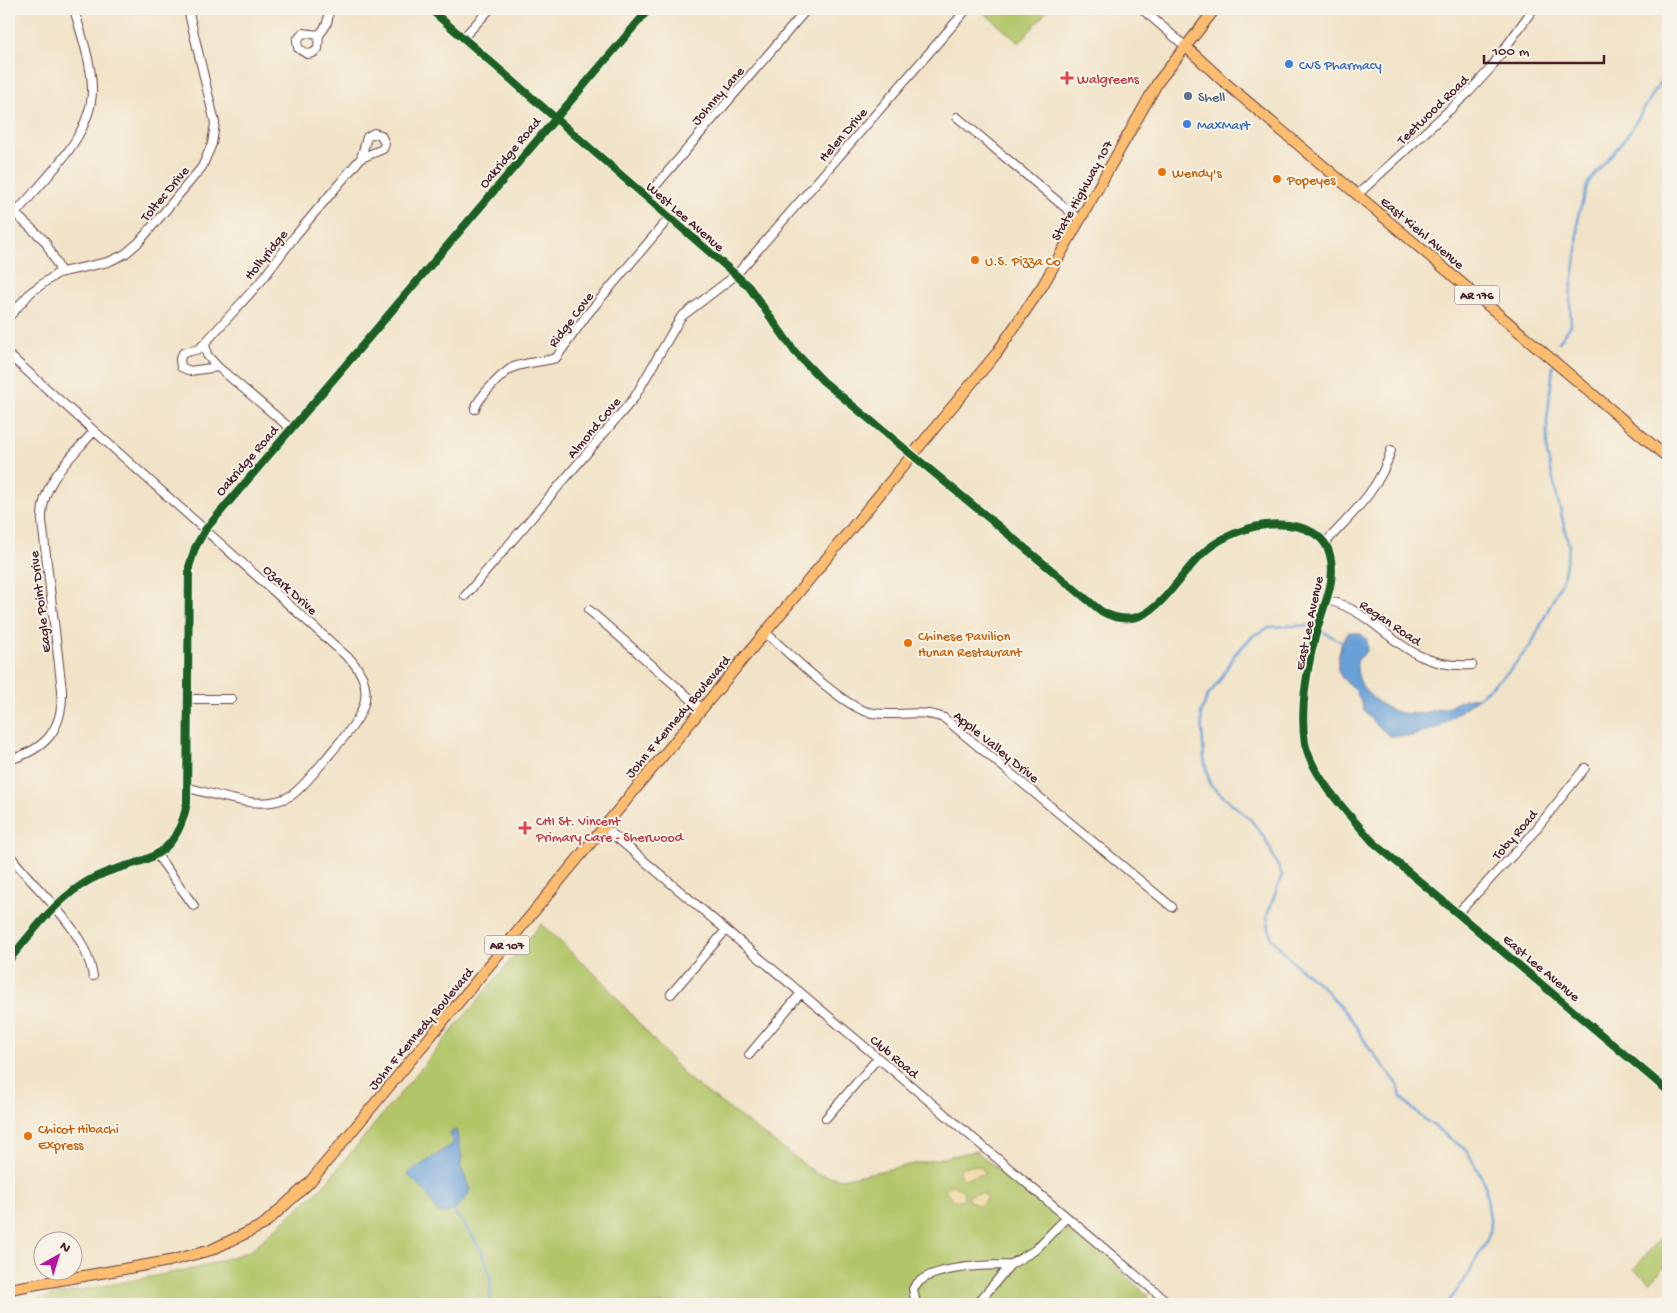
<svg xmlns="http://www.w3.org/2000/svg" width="1677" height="1313" font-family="'Gochi Hand',sans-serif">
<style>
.green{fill:#b2c669;stroke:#7e724a}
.sand{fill:#eeda9e;stroke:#9c7c64}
.water{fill:#69a0d7;stroke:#5a6081}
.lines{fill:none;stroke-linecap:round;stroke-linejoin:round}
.stream{stroke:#69a0d7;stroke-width:2.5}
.minor-casing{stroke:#633c42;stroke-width:10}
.major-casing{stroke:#633c42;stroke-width:12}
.minor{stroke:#fff;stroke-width:8}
.major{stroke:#fcbd6f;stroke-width:10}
.cycleway-casing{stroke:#f7f3e8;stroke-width:11}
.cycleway{stroke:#1b5e20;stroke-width:8}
.shop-dot{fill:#3f7fe0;stroke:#f7f3e8;stroke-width:2}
.health-dot{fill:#e0444e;stroke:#f7f3e8;stroke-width:2}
.service-dot{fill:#5c6f8a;stroke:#f7f3e8;stroke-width:2}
.food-dot{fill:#e8710a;stroke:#f7f3e8;stroke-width:2}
.labels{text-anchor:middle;stroke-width:4;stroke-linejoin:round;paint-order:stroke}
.shield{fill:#f7f3e8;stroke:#7e5f64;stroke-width:1}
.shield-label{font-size:12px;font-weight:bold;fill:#4a1f2b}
.shop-label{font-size:14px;fill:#366cbe;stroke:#f7f3e8;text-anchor:start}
.health-label{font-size:14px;fill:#be3a42;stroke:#f7f3e8;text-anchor:start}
.street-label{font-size:14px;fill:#4a1f2b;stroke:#f7f3e8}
.service-label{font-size:14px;fill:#4e5e75;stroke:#f7f3e8;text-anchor:start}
.food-label{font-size:14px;fill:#c56008;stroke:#f7f3e8;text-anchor:start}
</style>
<rect width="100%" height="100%" fill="#f7f3e8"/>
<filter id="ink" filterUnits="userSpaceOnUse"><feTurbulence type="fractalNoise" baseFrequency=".02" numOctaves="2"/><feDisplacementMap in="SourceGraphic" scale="10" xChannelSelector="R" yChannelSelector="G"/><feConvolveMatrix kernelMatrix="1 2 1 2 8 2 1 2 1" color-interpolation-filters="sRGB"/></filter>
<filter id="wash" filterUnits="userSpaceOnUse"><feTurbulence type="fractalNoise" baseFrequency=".0096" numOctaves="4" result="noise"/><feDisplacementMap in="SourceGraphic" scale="20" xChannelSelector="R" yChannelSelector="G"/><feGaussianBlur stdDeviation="1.12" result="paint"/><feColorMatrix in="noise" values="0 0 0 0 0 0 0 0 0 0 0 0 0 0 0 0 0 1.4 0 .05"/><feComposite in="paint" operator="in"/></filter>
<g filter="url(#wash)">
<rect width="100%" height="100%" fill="#f1e3c7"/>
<!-- green -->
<path class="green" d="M980,9H1049L1019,43Z
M541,924L602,981L686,1077L817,1174L842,1179L976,1151L1026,1193L1067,1217L1117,1259L1119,1270L1148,1296L1142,1304H9L197,1268L250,1251L324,1185Z
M1663,1235L1668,1239V1262L1650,1283L1634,1269Z"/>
<!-- sand -->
<path class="sand" d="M972,1166L982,1167L984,1174L964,1179L960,1176L961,1167Z
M951,1185L963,1190L964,1197L962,1201C953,1201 947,1198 946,1188Z
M976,1193L984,1194L987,1198L979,1206L968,1200V1196Z"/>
<!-- water -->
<path class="water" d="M1349,632C1362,633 1370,637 1367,651L1357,661C1356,676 1361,688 1373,698C1394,716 1413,717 1438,709C1442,708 1446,709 1449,707C1461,701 1462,697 1478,698L1439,727L1412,736H1390L1374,723L1364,710L1356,691L1342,678L1338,671V657L1342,642Z
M456,1130L462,1158L460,1165L470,1190C464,1204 451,1218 436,1211L427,1194L407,1174L453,1144L450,1132Z"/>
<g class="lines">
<!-- stream -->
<path class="stream" d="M1559,342L1571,325L1570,298L1577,250L1578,216L1588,183L1627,136L1668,70
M1342,642L1310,625L1270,627L1254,635L1235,654L1220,680L1207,697L1201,713L1204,759L1210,785L1250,819L1265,838L1282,875L1267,916L1271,938L1296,965L1323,987L1352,1020L1369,1048L1397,1083L1401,1097L1419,1115L1467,1151L1485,1183L1491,1227L1487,1240L1464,1281L1447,1304
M1478,698L1509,671L1531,645L1563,579L1569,547L1547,454V421L1553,366
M454,1211C468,1230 484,1249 489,1273C492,1282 490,1294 490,1304"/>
</g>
</g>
<g filter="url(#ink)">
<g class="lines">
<defs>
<path id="minor" d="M430,9L736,275L749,287L795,352L823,381L1101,611C1150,639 1171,583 1201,555C1214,542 1233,533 1250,528C1279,520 1326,523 1331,560C1335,582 1325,602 1319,623C1309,656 1299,708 1305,743C1312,777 1350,816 1373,842L1668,1091
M1142,9L1185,46
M319,35L303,33L297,40L298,48L307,54L313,53L318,49L319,35C326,27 330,20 328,9
M463,38L490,9
M957,117L1080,220
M1357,195L1469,92L1490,69L1533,9
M646,197L807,9
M9,208L45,241L61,272
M15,214C44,179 94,135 92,87C91,61 81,34 74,9
M9,317L31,292L58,273L108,262L125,254L139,242L202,167L212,144L215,123L188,9
M205,343L199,349L183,353L180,359L181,367L190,371L218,367L290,428
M9,355L352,661C384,698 353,726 329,755C318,768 306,784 292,795C262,813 220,795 188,788
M218,367L207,355L205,343L262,280L295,236L361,158L367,137L374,133L381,135L385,144L383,149L361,158
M475,409C477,399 504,371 514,367C527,362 543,362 556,358L586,316L669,218
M1325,543C1351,515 1381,488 1391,450
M465,596L634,398L681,317L736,275L967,9
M1327,600C1383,613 1400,670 1472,665
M589,610L701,708
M765,632C786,651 844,707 868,712C894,718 918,708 944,718L1172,907
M188,699H232
M9,760C46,749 63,730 62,690L42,521C40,483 71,458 94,431
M604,827L1170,1304
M9,854C38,894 84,925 93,976
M157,855L194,906
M1458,913L1529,838L1585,768
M9,960C31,934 52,905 80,886C126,854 173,875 187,803L189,567L195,548L205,530L649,9
M671,994L726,930
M749,1055L801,993
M826,1118L878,1058
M1010,1265L1035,1250L1067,1217
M916,1304L913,1289C924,1266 988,1265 1010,1265L977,1304"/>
<path id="major" d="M1185,46L1222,80L1668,458
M9,1289L169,1261L211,1250L263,1225L309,1183L996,354L1043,285L1158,82L1215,9"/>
</defs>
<!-- minor casing -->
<use href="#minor" class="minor-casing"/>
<!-- major casing -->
<use href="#major" class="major-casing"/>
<!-- minor -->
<use href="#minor" class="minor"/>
<!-- major -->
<use href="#major" class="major"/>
<defs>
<path id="cycleway" d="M430,9L736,275L749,287L795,352L823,381L1101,611C1150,639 1171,583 1201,555C1214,542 1233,533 1250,528C1279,520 1326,523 1331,560C1335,582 1325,602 1319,623C1309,656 1299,708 1305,743C1312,777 1350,816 1373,842L1668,1091
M9,960C31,934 52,905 80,886C126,854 173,875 187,803L189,567L195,548L205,530L649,9"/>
</defs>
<!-- cycleway casing -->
<use href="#cycleway" class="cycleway-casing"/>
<!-- cycleway -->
<use href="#cycleway" class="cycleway"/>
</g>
</g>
<!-- markers -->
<g class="shop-dot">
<circle cx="1289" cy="64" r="5"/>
<circle cx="1187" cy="124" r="5"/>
</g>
<g class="health-dot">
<path d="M1064.5 70.5h5v5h5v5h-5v5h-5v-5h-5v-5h5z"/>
<path d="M522.5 820.5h5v5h5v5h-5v5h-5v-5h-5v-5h5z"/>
</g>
<circle class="service-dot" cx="1188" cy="96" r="5"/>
<g class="food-dot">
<circle cx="1162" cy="172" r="5"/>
<circle cx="1277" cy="179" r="5"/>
<circle cx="975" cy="260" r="5"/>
<circle cx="908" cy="643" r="5"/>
<circle cx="28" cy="1136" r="5"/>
</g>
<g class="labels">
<!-- shield labels -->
<g class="shield">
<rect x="1454.5" y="285.5" width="45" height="19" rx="4"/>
<rect x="484.5" y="935.5" width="45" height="19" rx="4"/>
</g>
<g class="shield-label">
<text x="1477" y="299">AR 176</text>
<text x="507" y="949">AR 107</text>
</g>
<!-- shop labels -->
<g class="shop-label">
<text x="1299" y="69">CVS Pharmacy</text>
<text x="1197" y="129">MaxMart</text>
</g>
<!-- health labels -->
<g class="health-label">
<text x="1077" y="83">Walgreens</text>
<text x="536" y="825">CHI St. Vincent<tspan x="536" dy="16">Primary Care - Sherwood</tspan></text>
</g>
<!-- street labels -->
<g class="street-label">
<text transform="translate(717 95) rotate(-49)" y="5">Johnny Lane</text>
<text transform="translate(1432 109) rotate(-44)" y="5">Teetwood Road</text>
<text transform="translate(842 134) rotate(-49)" y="5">Helen Drive</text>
<text transform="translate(509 152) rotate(-50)" y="5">Oakridge Road</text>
<text transform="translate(1081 190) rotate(-61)" y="5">State Highway 107</text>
<text transform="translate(164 193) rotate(-50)" y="5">Toltec Drive</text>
<text transform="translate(686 216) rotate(41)" y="5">West Lee Avenue</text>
<text transform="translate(1423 232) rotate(40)" y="5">East Kiehl Avenue</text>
<text transform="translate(265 254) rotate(-51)" y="5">Hollyridge</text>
<text transform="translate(570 319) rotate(-53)" y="5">Ridge Cove</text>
<text transform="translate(593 427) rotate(-50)" y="5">Almond Cove</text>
<text transform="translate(246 460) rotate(-49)" y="5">Oakridge Road</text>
<text transform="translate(291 589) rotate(42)" y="5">Ozark Drive</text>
<text transform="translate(39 602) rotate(-97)" y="5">Eagle Point Drive</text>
<text transform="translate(1391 622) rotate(34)" y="5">Regan Road</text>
<text transform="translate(1308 623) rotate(-78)" y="5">East Lee Avenue</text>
<text transform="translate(677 716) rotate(-50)" y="5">John F Kennedy Boulevard</text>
<text transform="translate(997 746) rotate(39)" y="5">Apple Valley Drive</text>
<text transform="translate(1514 834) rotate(-49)" y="5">Toby Road</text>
<text transform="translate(1542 967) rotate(40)" y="5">East Lee Avenue</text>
<text transform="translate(420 1028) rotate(-50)" y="5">John F Kennedy Boulevard</text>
<text transform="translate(895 1056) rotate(40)" y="5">Club Road</text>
</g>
<!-- service labels -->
<g class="service-label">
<text x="1198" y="101">Shell</text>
</g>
<!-- food labels -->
<g class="food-label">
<text x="1172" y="177">Wendy's</text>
<text x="1287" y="184">Popeyes</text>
<text x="985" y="265">U.S. Pizza Co</text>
<text x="918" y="640">Chinese Pavilion<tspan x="918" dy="16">Hunan Restaurant</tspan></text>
<text x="38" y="1133">Chicot Hibachi<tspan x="38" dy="16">Express</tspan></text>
</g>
</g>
<!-- margin -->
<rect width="1677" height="1313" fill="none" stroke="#f7f3e8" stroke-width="30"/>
<!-- north arrow -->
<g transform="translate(58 1256) rotate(39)"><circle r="24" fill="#f7f3e8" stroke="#b29e9c"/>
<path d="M0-4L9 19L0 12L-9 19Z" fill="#b5179e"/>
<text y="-8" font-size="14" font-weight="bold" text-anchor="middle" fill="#4a1f2b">N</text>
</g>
<!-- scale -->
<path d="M1484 55v8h120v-8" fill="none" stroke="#4a1f2b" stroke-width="2.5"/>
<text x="1492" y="55" font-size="15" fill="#4a1f2b" stroke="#f7f3e8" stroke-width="4" paint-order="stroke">100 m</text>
</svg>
